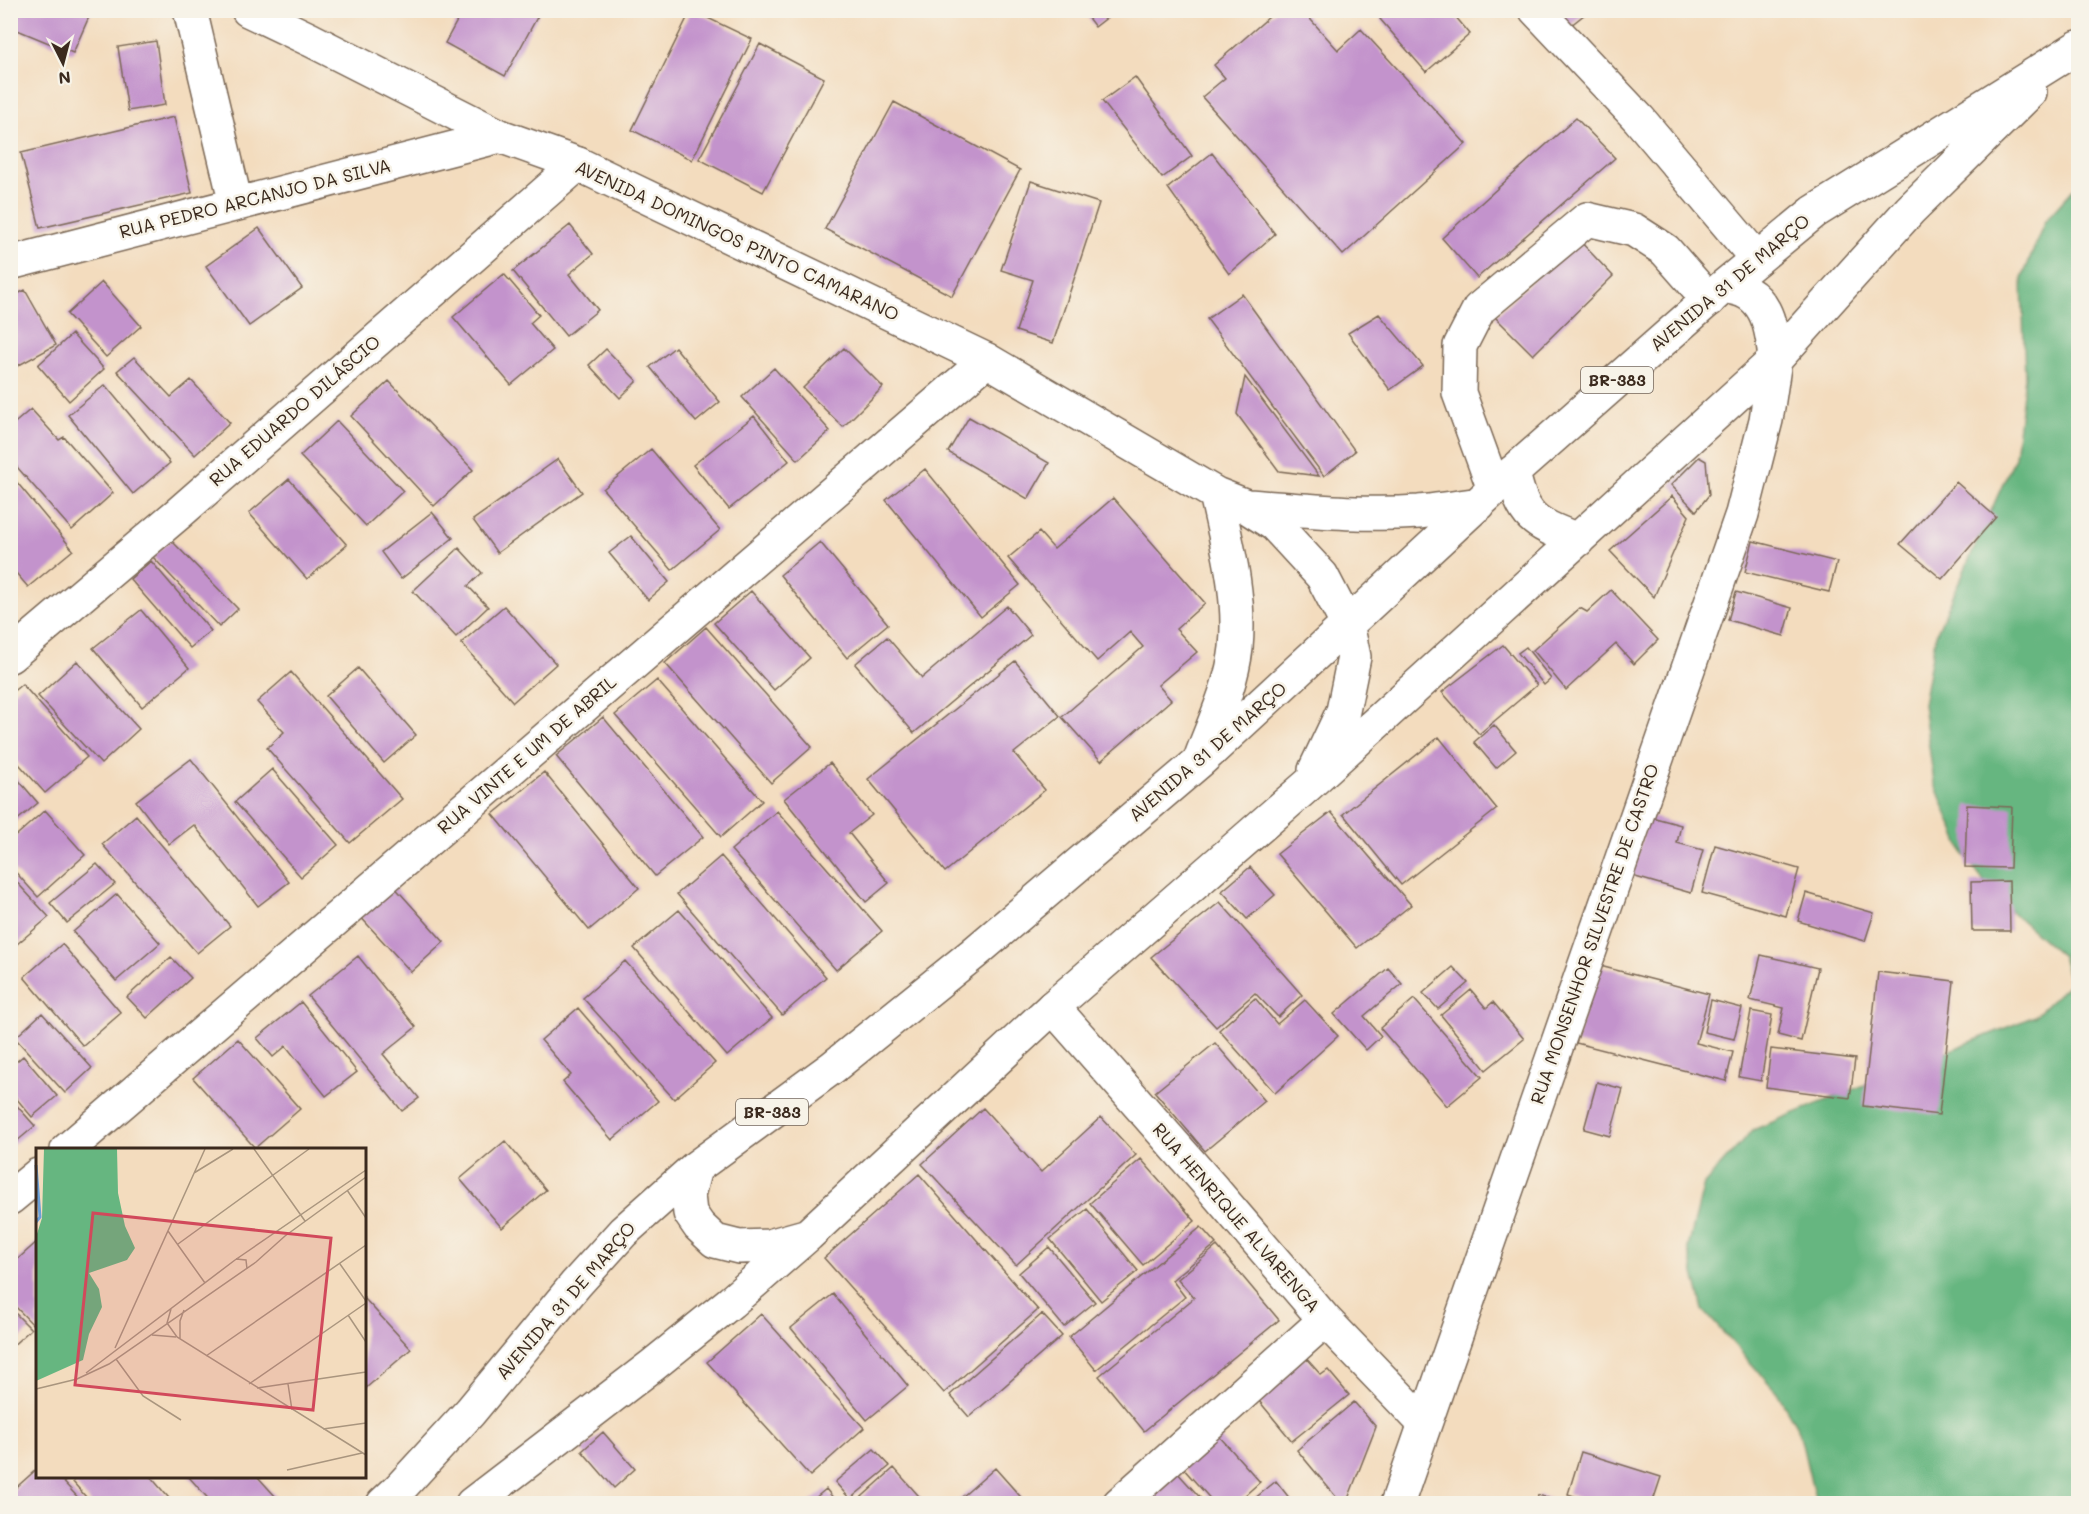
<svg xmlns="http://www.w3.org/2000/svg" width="2089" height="1514" font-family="Mali,sans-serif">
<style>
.forest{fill:#66b680;stroke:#50704f;stroke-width:1.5}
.building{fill:#c393cc}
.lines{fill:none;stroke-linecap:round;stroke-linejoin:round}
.minor-casing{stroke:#7b6856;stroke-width:36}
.major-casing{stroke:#7b6856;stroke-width:36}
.minor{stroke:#fff;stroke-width:33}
.major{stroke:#fff;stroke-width:33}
.labels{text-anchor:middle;stroke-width:5;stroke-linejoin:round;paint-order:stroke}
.shield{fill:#f7f3e8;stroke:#73665b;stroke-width:1.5}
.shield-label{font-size:16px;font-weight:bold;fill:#3b2a1e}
.street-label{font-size:18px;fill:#3b2a1e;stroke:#f7f3e8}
.inset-river{fill:none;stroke:#6ba0d8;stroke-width:3}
.inset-road{fill:none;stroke:#a9957e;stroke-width:1.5}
.view{fill:#d1495b;fill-opacity:0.15;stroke:#d1495b;stroke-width:3}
.inset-edge{fill:none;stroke:#3b2a1e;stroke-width:3}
</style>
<rect width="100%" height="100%" fill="#f7f3e8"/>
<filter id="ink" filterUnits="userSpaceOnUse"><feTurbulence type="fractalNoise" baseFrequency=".0167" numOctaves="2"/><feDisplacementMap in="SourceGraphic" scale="12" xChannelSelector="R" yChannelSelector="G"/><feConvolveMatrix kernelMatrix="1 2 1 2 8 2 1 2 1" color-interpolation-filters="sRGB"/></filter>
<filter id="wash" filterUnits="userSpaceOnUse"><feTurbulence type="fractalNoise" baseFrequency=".008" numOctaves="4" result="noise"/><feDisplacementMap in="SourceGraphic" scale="24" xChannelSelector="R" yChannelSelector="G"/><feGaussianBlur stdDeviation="1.35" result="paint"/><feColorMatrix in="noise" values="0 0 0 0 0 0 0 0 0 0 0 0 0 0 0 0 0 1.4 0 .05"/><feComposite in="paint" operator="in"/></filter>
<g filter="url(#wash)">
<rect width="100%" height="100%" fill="#f3dcbe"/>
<!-- forest -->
<path class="forest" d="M2078,184V1503H1816L1799,1431L1777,1392L1703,1310L1688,1248L1704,1184L1753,1130L2035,1016L2070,983L2062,956L1996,898L1964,855L1934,782L1923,704L1936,634L2015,457L2025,377L2022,279L2045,221Z"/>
<g id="blocks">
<!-- building -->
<path class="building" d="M10,10H92L73,53L10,27Z
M463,10H541L505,76L445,43Z
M691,10L752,39L692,160L632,130Z
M1082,10H1117L1095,27Z
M1277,10H1302L1338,50L1361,29L1466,144L1343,255L1202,97L1225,78L1214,65Z
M1391,10H1450L1470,34L1426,72L1380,19Z
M1549,10H1590L1565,30Z
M156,41L165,105L128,111L118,47Z
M760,44L824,78L763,192L699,159Z
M1135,77L1192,156L1162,178L1102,101Z
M894,102L1020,170L952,296L825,229Z
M174,117L192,193L40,228L21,153Z
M1576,118L1615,158L1477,278L1442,238Z
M1212,153L1275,234L1229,274L1168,188Z
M1031,181L1099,203L1053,343L1016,331L1033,280L1001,270Z
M570,225L593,254L569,274L598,310L566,336L513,271Z
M259,228L302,288L249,326L206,266Z
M1577,238L1613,276L1533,355L1495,317Z
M504,274L539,315L530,323L553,350L511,385L453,317Z
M102,282L141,326L106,357L67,314Z
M25,290L56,345L10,370V298Z
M1242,294L1355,451L1324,476L1207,319Z
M1379,314L1423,366L1390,390L1348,333Z
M72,334L104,369L69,401L38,365Z
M675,347L720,402L696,422L650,367Z
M844,348L883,387L843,427L803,388Z
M606,349L637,381L620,398L589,365Z
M134,357L171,397L191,380L230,423L195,455L117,371Z
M774,368L830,431L798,460L742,397Z
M1245,377L1319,476L1279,471L1237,414Z
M389,381L473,470L434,506L351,416Z
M105,385L170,463L133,494L68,415Z
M31,409L59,440L64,437L113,493L72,530L10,459V427Z
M754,416L789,461L729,509L693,465Z
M969,417L1049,463L1028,499L948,452Z
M337,421L403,491L366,526L300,456Z
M651,449L720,530L672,570L603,489Z
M1699,457L1706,461L1709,495L1696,511L1671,485Z
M558,459L582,492L497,553L473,520Z
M925,469L1020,585L981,617L886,500Z
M10,474L73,550L28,587L10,566Z
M289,479L347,545L307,579L249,513Z
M1956,482L1996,517L1942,579L1900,544Z
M1672,496L1689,516L1654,597L1610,551Z
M1113,498L1205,603L1176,629L1197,652L1158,685L1171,700L1101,761L1062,717L1143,647L1130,632L1097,661L1008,558L1039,532L1054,549Z
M432,512L453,538L401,579L381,552Z
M631,536L669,582L648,600L609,553Z
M171,540L238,609L219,627L153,557Z
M1753,541L1837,562L1829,592L1745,572Z
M820,542L888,624L847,658L780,575Z
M459,548L482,573L468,586L488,607L456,637L413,591Z
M151,561L211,631L190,648L130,579Z
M1611,590L1658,640L1634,664L1616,644L1566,690L1533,650L1580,608L1587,612Z
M751,591L810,658L774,690L714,623Z
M1736,592L1792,608L1784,636L1728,620Z
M504,606L556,664L513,702L461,643Z
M1007,606L1031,635L914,733L855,664L887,637L922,678Z
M141,610L189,668L142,707L93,648Z
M706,627L812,747L771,783L665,663Z
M1503,645L1537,685L1479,734L1442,692Z
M1526,647L1551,679L1544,685L1518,653Z
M77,661L139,729L101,764L38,696Z
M1015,661L1060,716L1014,753L1045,790L945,872L868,779Z
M358,668L416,735L384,763L326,696Z
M291,672L402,799L350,843L267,748L284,732L257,702Z
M657,680L762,801L721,837L615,715Z
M22,684L87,757L45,793L10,754V694Z
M603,717L703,837L655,876L556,756Z
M1494,725L1516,751L1496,768L1474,742Z
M1439,737L1497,809L1401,885L1343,814Z
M191,759L289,882L258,906L194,825L169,844L136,801Z
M830,763L872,815L849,833L889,883L866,902L784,799Z
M272,769L338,845L301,877L235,802Z
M10,770L38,803L10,826Z
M544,772L639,888L589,930L493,814Z
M1967,805L2012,807L2010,868L1965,867Z
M45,810L85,855L38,897L10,866V841Z
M777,811L882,931L836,970L731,850Z
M1331,812L1411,905L1357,948L1277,854Z
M136,815L230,926L197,953L102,844Z
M1648,816L1681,825L1677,843L1703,850L1691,893L1632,876Z
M1715,845L1799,869L1786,916L1702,893Z
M721,856L826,977L782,1015L677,894Z
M97,864L115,884L67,923L50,903Z
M1250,867L1275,895L1247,919L1222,891Z
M10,875L49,917L10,950Z
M2009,881L2010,931H1972L1971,882Z
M391,883L444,942L411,972L357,913Z
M1806,893L1874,913L1865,941L1798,921Z
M117,894L160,943L116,981L73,932Z
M1220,902L1302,995L1278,1017L1255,993L1216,1027L1151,957Z
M679,910L772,1018L727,1056L634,948Z
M62,944L121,1013L83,1046L24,977Z
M1761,955L1818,968L1801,1041L1778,1035L1784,1008L1750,1000Z
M358,956L416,1027L383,1054L419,1098L402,1111L308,996Z
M171,957L191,978L147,1018L127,997Z
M625,961L715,1063L674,1099L583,998Z
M1596,965L1709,994L1696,1043L1733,1052L1726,1081L1576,1043Z
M1453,967L1468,983L1438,1009L1423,993Z
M1388,968L1402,984L1364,1016L1381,1036L1366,1050L1334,1014Z
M1878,972L1954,981L1939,1115L1863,1106Z
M1471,990L1486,1008L1493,1002L1524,1039L1486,1070L1441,1015Z
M1255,998L1277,1024L1305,1000L1338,1036L1275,1093L1219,1030Z
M1414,999L1482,1077L1447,1106L1380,1028Z
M1711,1000L1742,1008L1734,1039L1704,1032Z
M301,1002L357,1072L326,1096L286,1046L273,1057L257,1038Z
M578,1008L658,1101L612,1140L563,1082L571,1075L541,1040Z
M1751,1011L1772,1015L1761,1081L1739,1077Z
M42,1013L92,1068L65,1093L15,1038Z
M238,1039L300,1109L255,1148L193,1078Z
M1215,1043L1265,1101L1205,1151L1155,1092Z
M1771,1049L1855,1059L1850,1098L1766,1087Z
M23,1056L57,1096L32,1117L10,1091V1067Z
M1597,1082L1623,1089L1610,1136L1584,1129Z
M10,1098L35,1126L10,1147Z
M983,1108L1041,1172L1101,1117L1136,1155L1016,1265L922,1164Z
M505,1141L546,1190L502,1228L460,1179Z
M1141,1159L1195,1221L1143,1265L1090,1203Z
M919,1174L1038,1310L944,1393L824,1258Z
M1087,1209L1138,1271L1101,1301L1050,1239Z
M1201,1227L1216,1244L1172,1280L1185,1297L1096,1370L1069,1337Z
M38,1241V1330L10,1301V1266Z
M1217,1246L1279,1320L1144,1431L1099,1376L1194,1298L1178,1279Z
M1049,1247L1095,1302L1064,1327L1019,1273Z
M833,1294L908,1386L867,1420L791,1328Z
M364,1298L411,1349L366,1388L364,1386Z
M10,1308L31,1329L10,1348Z
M761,1314L864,1428L810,1476L707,1362Z
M1042,1314L1062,1336L969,1417L950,1395Z
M1304,1356L1321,1375L1328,1370L1349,1395L1292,1441L1255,1396Z
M1354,1402L1376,1427L1346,1504H1342L1297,1450Z
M603,1432L635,1469L614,1488L582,1451Z
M1218,1435L1260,1482L1235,1504H1215L1182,1467Z
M874,1449L890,1466L850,1499L835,1482Z
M1581,1452L1661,1477L1652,1504H1597L1568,1494Z
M38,1468V1476H58L84,1504H10V1493Z
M894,1468L926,1504H854Z
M995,1468L1027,1504H954Z
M1175,1470L1206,1504H1138Z
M80,1476H150L174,1504H92L73,1482Z
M188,1476H257L276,1497L269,1504H213Z
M1276,1481L1294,1504H1248Z
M826,1489L838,1504H808Z
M1538,1495L1565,1503V1504H1536Z"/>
</g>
</g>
<g filter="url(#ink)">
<use href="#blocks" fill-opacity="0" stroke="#7b6856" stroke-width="1.5"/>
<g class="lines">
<defs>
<path id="minor" d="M190,10L236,204
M1536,10L1639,119L1757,259
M10,263L500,136
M1494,489L1459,393L1460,346L1479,309L1587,219L1634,230L1665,250L1709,300
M10,656L179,513L578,164
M1053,1007L1212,1188L1325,1320L1424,1423
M67,1150L987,360
M10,1198L38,1175
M1119,1504L1325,1320
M1397,1504L1742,514L1766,420L1775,360"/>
<path id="major" d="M248,10L311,40L500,136L578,164L987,360L1216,494L1244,505L1275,525L1322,576L1347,624L1354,657L1343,711L1315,770
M1723,287C1766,288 1772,325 1775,360
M1513,472C1523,520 1535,523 1578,540
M1247,506C1304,510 1362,516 1419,512C1439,510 1459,507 1479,504
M1201,757C1214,722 1232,685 1236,648C1241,595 1227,544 1216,494
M695,1168L688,1195L690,1213L699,1226L715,1241L739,1247L769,1246L805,1236
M383,1504L399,1489L470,1412L576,1284L623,1232L695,1168L833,1067L973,954L1200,761L1494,489L1723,287L1814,212L2078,47
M472,1504L653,1365L731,1302L808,1235L1053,1007L1308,785L1775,360L1910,210L2030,92"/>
</defs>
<!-- minor casing -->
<use href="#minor" class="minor-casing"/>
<!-- major casing -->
<use href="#major" class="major-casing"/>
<!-- minor -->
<use href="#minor" class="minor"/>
<!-- major -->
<use href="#major" class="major"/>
</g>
</g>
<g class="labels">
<!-- shield labels -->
<g class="shield">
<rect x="1581" y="367" width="72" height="26" rx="4.5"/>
<rect x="736" y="1099" width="72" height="26" rx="4.5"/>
</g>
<g class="shield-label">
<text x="1617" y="386">BR-383</text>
<text x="772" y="1118">BR-383</text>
</g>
<!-- street labels -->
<g class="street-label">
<text transform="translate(255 199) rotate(-14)" y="6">RUA PEDRO ARCANJO DA SILVA</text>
<text transform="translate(737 241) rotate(25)" y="6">AVENIDA DOMINGOS PINTO CAMARANO</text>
<text transform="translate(1730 283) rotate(-40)" y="6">AVENIDA 31 DE MARÇO</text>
<text transform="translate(295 411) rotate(-41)" y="6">RUA EDUARDO DILÁSCIO</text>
<text transform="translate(1208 752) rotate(-41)" y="6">AVENIDA 31 DE MARÇO</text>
<text transform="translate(527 755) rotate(-41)" y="6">RUA VINTE E UM DE ABRIL</text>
<text transform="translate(1595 934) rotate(-71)" y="6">RUA MONSENHOR SILVESTRE DE CASTRO</text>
<text transform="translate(1236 1218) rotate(49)" y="6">RUA HENRIQUE ALVARENGA</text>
<text transform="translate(566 1301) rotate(-49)" y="6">AVENIDA 31 DE MARÇO</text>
</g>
</g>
<!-- overview -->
<g transform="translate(36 1148)">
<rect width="330" height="330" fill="#f3dcbe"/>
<path d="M8,1H81L82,45L89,78L99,100L91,112L53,125L63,141L66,159L53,186L47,212L0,233V89L6,70Z" fill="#66b680"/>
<path class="inset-river" d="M0,17L4,69L0,74"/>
<path class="inset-road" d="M218,1L269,73M158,25L197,1M311,42L330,70M132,83L169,135M142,96L273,1M200,111L210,112L211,121M304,116L330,153M135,161L131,175L141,189L330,307M312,167L330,194M116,187L140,189M144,191V173L148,162M79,200L169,1M170,208L330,97M80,211L107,248L145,272M50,225L199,112L330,22M213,236L330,155M252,236L256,262M221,240L330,224M0,241L41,231L73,216L220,114L249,88L330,29M287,281L330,275M251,322L326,305"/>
<path class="view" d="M57,65L295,90L277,262L39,237Z"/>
<rect width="330" height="330" class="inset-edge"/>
</g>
<!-- margin -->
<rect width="2089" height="1514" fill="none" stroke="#f7f3e8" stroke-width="36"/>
<!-- north arrow -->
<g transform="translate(63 63) rotate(174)" stroke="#f7f3e8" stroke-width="4.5" paint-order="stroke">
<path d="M0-4.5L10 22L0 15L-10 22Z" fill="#3b2a1e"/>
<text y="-9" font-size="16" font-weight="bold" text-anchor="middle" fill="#3b2a1e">N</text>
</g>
</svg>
